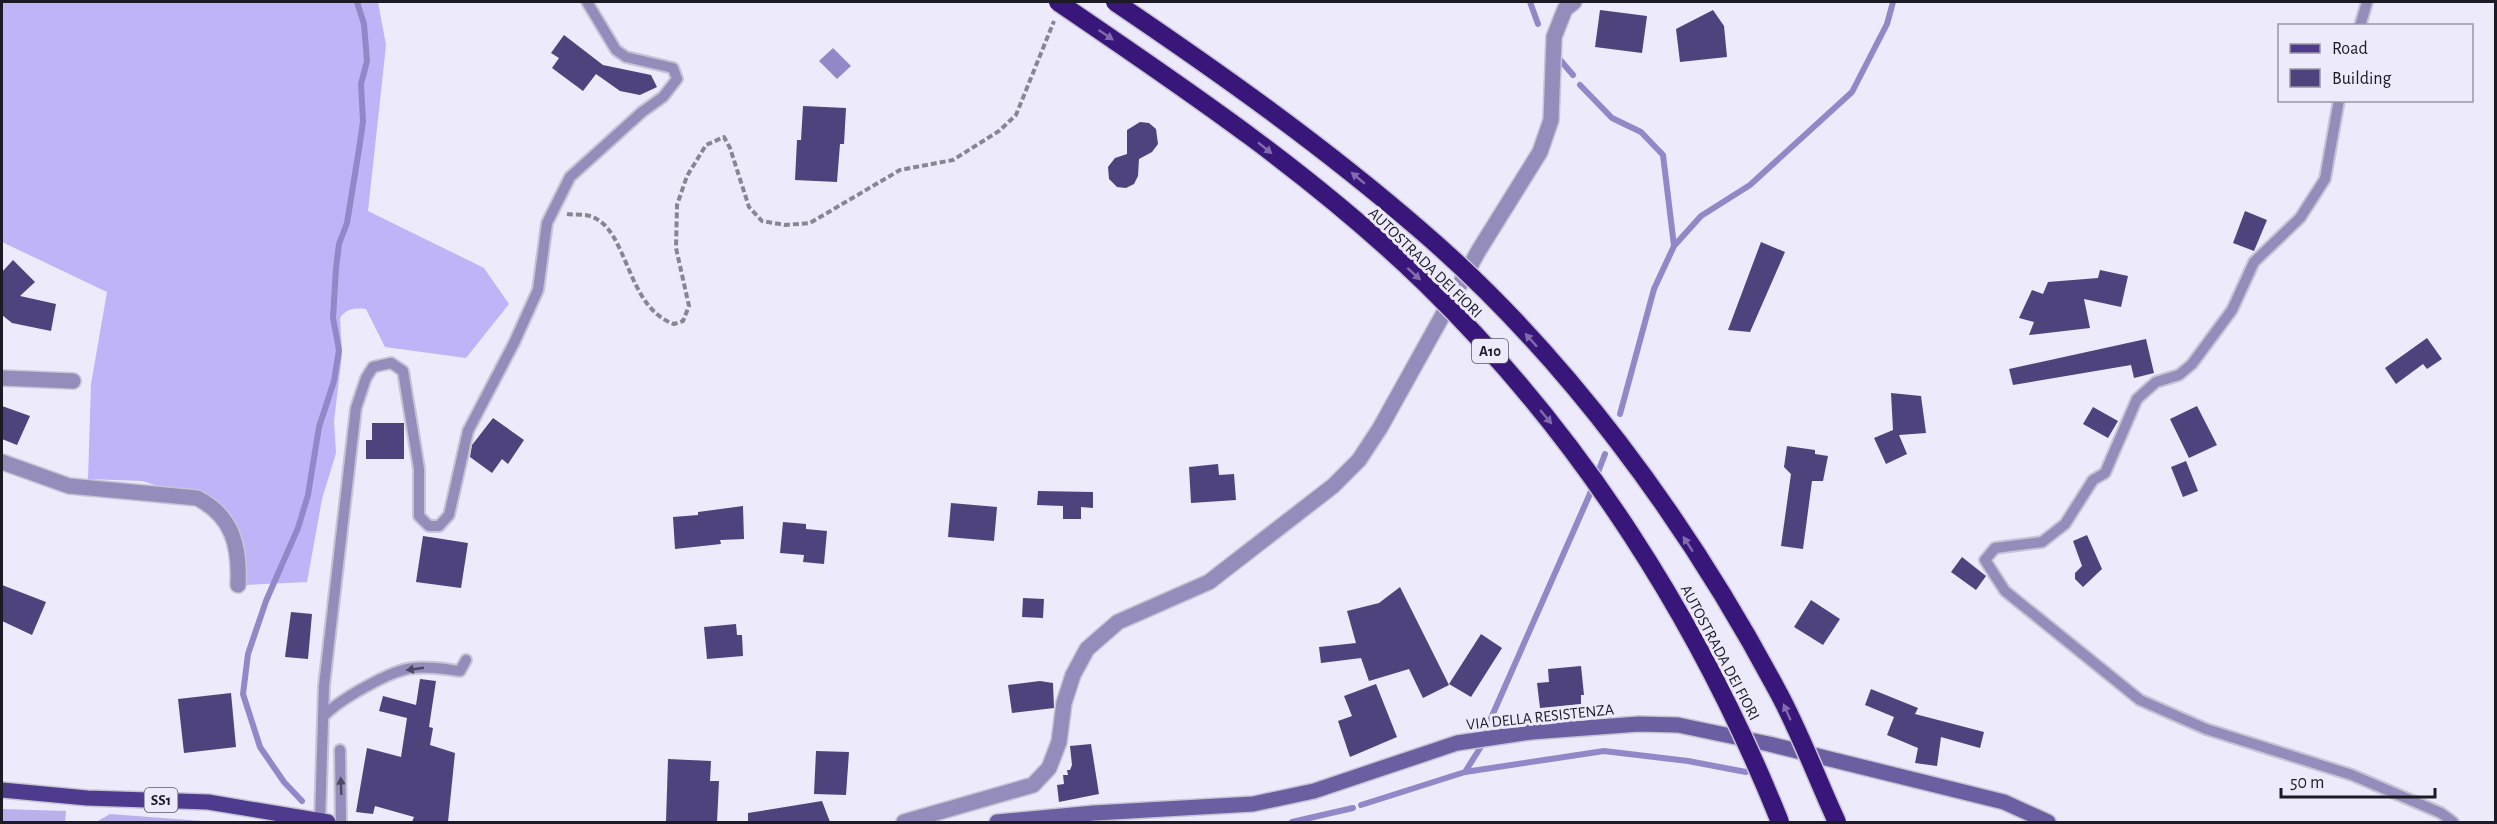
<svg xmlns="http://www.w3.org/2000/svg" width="2497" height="824" font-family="'Alegreya Sans',sans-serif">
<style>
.green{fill:#bab1ec}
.forest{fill:#beb4f7}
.water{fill:#9288c7}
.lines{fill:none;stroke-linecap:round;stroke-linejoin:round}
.stream{stroke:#9288c7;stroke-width:6}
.building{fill:#4e437c}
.lane-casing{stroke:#c7c5d4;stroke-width:14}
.street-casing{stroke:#c7c5d4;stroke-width:18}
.secondary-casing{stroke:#c7c5d4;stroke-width:18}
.primary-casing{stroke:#c7c5d4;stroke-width:18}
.path{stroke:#878693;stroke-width:4;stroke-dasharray:6 3;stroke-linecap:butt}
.lane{stroke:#948dbb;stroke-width:10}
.street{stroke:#948dbb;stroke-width:15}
.secondary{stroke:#6b5ea1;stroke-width:15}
.primary{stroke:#4f3b8d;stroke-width:15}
.highway-bridge-casing{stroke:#c7c5d4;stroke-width:21;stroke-linecap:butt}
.highway-bridge{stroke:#39177a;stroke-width:18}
.oneway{fill:#816bae}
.oneway2{fill:#4c4961}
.labels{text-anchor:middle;stroke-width:6;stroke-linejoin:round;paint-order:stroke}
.shield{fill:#eceafb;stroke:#5a5965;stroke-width:1.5}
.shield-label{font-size:15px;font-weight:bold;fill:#1c1b25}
.street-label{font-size:16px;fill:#1c1b25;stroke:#eceafb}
</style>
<rect width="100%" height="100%" fill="#eceafb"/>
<!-- green -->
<path class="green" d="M2,809L66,811L65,822H2Z
M110,814L216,822H96Z"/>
<!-- forest -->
<path class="forest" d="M2,2H378L386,45L368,211L484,268L509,304L466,358L385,347L366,309C355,308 347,308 340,318L342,355L334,421L336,453L322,499L307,582L245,585L225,522L165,488L142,481L88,479L91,384L107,292L2,242Z"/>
<!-- water -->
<path class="water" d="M833,48L851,66L837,79L819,61Z"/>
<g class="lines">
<!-- stream -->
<path class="stream" d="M1530,2L1538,24
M1556,55L1573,75
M1580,85L1612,118L1641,132L1663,155L1674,246
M1620,414L1654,289L1674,246L1701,216L1750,185L1852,92L1887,24L1893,2
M1488,725L1589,496L1605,454
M1465,772L1482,745
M302,801L284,782L260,747L243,694L248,654L266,601L298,528L308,495L319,427L334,381L339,350L333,318L336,268L339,244L347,223L360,143L363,121L361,84L367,61L364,24L357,2
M1361,805L1465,772L1604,751L1688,761L1746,772
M1292,822L1353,808"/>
</g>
<!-- building -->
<path class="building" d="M1600,10L1647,16L1642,53L1595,47Z
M1713,10L1724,26L1727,57L1680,62L1676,29Z
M564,35L603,65L651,75L657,87L640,95L620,91L596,74L583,91L552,68L559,58L551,53Z
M803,106L846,108L844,144H840L837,182L795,180L797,140H801Z
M1140,122L1149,123L1156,129L1158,144L1152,152L1139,159L1138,176L1134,184L1126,188L1117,187L1109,179L1108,167L1115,158L1127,154V130Z
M2245,211L2267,220L2254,251L2233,243Z
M1761,242L1785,252L1750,332L1728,330Z
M13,260L35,282L20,296L56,304L51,331L12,323L2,315V272Z
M2100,270L2128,276L2121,307L2084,299L2090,328L2029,335L2034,322L2019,318L2032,290L2043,294L2048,282L2098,278Z
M2427,338L2442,359L2427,369L2423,364L2396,384L2385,368Z
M2146,339L2154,373L2134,378L2131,365L2013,385L2009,369Z
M1891,393L1921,396L1926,433L1899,435L1907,454L1886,464L1874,438L1893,430Z
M2,406L30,416L17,445L2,439Z
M2197,406L2217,445L2189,458L2170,419Z
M2093,407L2118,421L2108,438L2083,424Z
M493,418L524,440L508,464L502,459L492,473L470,457L472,445Z
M372,423H404V459H366V440H372Z
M1787,446L1815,450V454L1828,456L1823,481H1812L1803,549L1781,546L1791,474L1784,467Z
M2186,461L2198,491L2183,497L2171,467Z
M1218,464L1219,475L1234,474L1236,500L1191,503L1189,467Z
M1038,491L1093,492V508L1081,507V519H1063V506L1037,505Z
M951,503L997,507L994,541L948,537Z
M743,506L744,539L720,540L721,544L675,549L673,517L698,515V512Z
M783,522L806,524V529L827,531L824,564L803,562L804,555L780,553Z
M2087,535L2102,569L2083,587L2075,579V573L2082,566L2073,541Z
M423,536L468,543L461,588L416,582Z
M1962,557L1986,576L1976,590L1951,572Z
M2,585L46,602L32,635L2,621Z
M1400,587L1449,685L1423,698L1409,669L1369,681L1361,658L1321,663L1319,647L1356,643L1347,611L1379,603Z
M1023,598L1044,599L1043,618L1022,617Z
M1811,600L1840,619L1823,645L1794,627Z
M291,612L312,614L308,659L285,657Z
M736,624L737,635H742L743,656L707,659L704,627Z
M1481,634L1502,648L1471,697L1449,684Z
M1581,666L1584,695H1581V704L1540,708L1537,683L1549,682L1548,669Z
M420,679L436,681L429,727L433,728L430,745L455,753L448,822H412L414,817L375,806L373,814L356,812L367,748L401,757L407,718L379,711L383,696L416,705Z
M1040,681L1053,683L1054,708L1012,713L1008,685Z
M1376,684L1397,737L1350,757L1338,721L1352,716L1344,696Z
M1871,689L1918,708L1915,714L1984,732L1980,748L1941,737L1937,766L1915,763L1918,748L1887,735L1894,717L1865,705Z
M231,693L236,747L184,753L178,699Z
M1091,744L1099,794L1059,802L1057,785L1064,784L1063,775H1068L1067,770H1070L1072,765L1070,746Z
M816,751L849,752L846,795L814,794Z
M668,759L711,761L710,781H719L717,822H666Z
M822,801L830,822H748V813Z"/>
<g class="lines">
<defs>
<path id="lane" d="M2360,26L2367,2
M2339,100L2325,179L2300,218L2254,262L2232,310L2192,364L2179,375L2156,382L2137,399L2105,473L2093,480L2065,524L2042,542L1995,548L1985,560L2005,591L2140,700L2206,729L2352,775L2441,813L2453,822
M323,717C338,700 391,670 413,668C429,666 444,669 460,671L466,660
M340,750L341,822
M320,820L324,686L356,408L366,378L373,367L391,363L403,371L419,469V516L429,526H439L449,515L468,431L514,343L538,290L547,223L570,177L642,112L663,97L677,79L673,68L626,57L616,50L587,2"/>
<path id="street" d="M2,378L73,381
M2,462L69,486L197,498C233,516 240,547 238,585
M904,822L1033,785L1049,768L1059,742L1064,703L1073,675L1087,649L1118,622L1209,582L1333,486L1359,460L1380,428L1479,250L1540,152L1551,120L1554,37L1565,9L1574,2"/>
<path id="secondary" d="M997,822L1094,813L1253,804L1314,791L1457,743L1531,732L1639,724L1678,725L1769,744L2004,802L2048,822"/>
<path id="primary" d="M2,790L87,798L208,802L328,822"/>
</defs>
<!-- lane casing -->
<use href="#lane" class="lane-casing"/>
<!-- street casing -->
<use href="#street" class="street-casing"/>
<!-- secondary casing -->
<use href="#secondary" class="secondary-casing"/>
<!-- primary casing -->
<use href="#primary" class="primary-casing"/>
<!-- path -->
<path class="path" d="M567,214C574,215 583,214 590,216C629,228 625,307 674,324L683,321L689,306L676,248L677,205L687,176L706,145L724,137L730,148L749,207L762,221L785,225L810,223L900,170L953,160L999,131L1016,115L1054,21"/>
<!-- lane -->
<use href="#lane" class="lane"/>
<!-- street -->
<use href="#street" class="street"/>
<!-- secondary -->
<use href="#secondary" class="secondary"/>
<!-- primary -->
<use href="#primary" class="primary"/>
<defs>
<path id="highway-bridge" d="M1058,2C1186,89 1315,176 1426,284C1581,435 1700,622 1780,822
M1115,2C1220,73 1323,146 1419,229C1565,354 1687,521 1777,690C1800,732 1817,779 1837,822"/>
</defs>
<!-- highway-bridge casing -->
<use href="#highway-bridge" class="highway-bridge-casing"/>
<!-- highway-bridge -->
<use href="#highway-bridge" class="highway-bridge"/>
</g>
<!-- one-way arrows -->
<defs><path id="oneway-solid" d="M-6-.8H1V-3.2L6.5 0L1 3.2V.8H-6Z" transform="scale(1.5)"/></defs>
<g class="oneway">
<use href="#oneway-solid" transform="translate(1106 35) rotate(34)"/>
<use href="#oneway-solid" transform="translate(1265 148) rotate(39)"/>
<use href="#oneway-solid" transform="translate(1358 178) rotate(-140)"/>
<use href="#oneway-solid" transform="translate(1414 274) rotate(42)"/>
<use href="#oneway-solid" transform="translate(1531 340) rotate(-132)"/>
<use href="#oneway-solid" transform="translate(1546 417) rotate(50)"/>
<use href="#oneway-solid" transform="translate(1688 544) rotate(-123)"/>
<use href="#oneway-solid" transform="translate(1787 712) rotate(-114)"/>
</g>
<g class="oneway2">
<use href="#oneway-solid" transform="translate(415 669) rotate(172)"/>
<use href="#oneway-solid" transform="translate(341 786) rotate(-92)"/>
</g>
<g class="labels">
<!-- shield labels -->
<g class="shield">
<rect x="1472" y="339" width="36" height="24" rx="4.5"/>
<rect x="144.5" y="788" width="33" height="24" rx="4.5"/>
</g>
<g class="shield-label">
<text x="1490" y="356">A10</text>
<text x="161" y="805">SS1</text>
</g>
<!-- street labels -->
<g class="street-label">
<text transform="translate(1426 262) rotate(44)" y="6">AUTOSTRADA DEI FIORI</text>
<text transform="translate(1721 652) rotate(62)" y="6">AUTOSTRADA DEI FIORI</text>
<text transform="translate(1540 716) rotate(-6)" y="6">VIA DELLA RESISTENZA</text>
</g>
</g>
<!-- border -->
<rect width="2497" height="824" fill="none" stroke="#1c1b25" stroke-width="6"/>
<!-- legend -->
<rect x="2278" y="24" width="195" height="78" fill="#eceafb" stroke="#9997a5" stroke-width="1.5"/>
<rect x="2290" y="44" width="30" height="9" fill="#4f3b8d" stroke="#9997a5" stroke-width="1.5"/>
<text x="2332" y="54" font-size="18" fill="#1c1b25">Road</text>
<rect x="2290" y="69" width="30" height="18" fill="#4e437c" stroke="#9997a5" stroke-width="1.5"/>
<text x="2332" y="84" font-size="18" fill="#1c1b25">Building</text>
<!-- scale -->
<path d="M2281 788v9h154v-9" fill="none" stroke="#1c1b25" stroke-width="3"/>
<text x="2290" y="788" font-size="18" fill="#1c1b25" stroke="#eceafb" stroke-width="4.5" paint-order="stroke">50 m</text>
</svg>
